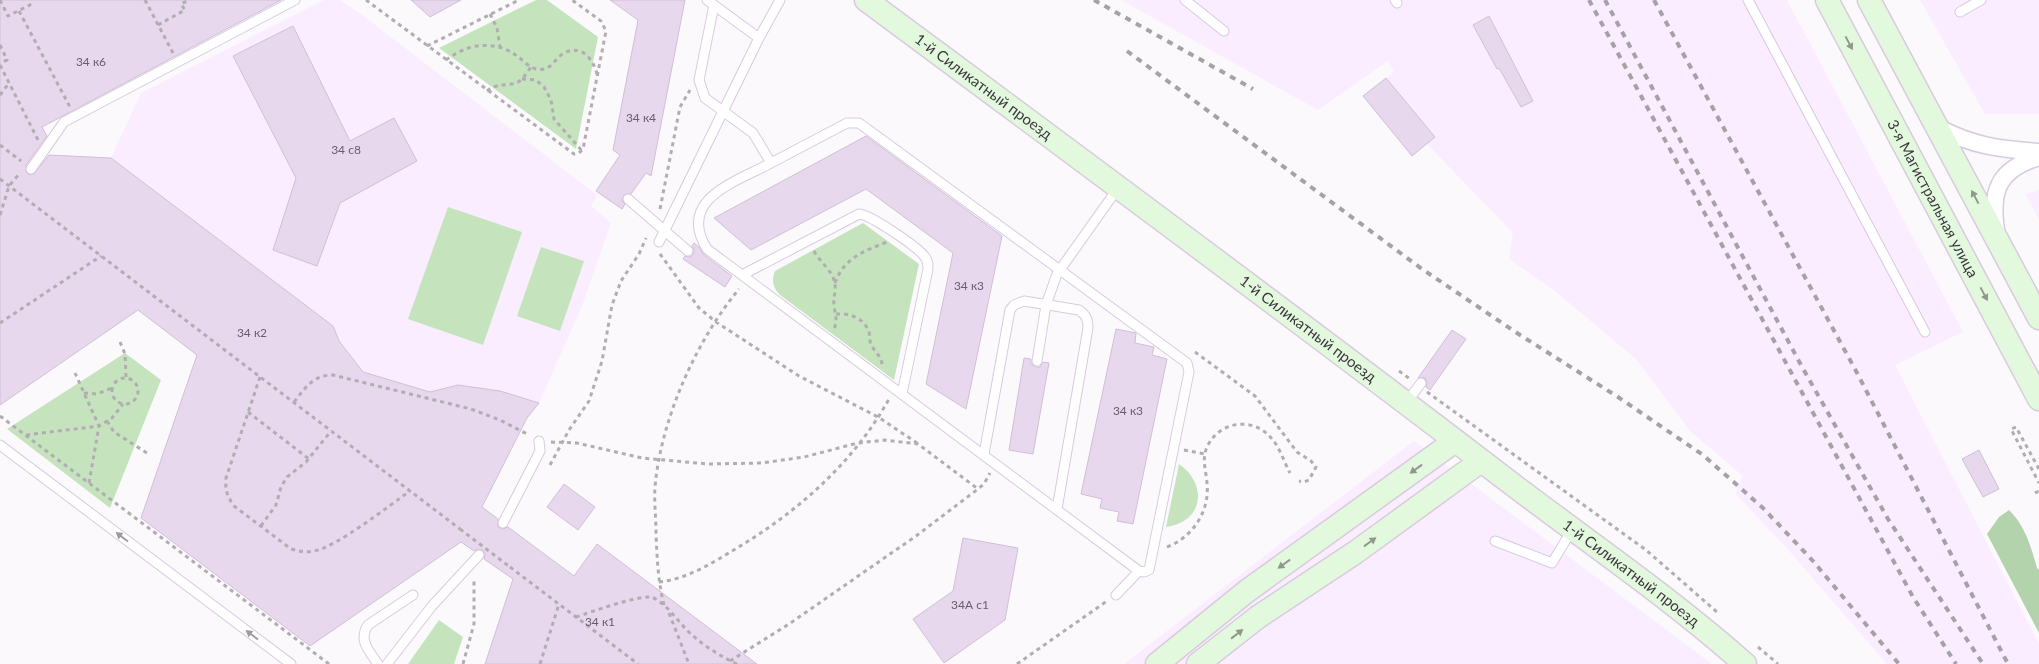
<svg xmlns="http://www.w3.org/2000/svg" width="2039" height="664" font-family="Lato,sans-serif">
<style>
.built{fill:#f9edff}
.green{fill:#c5e4be}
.forest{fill:#b3d3ac}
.building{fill:#e8d8ee;stroke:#cfc0d5}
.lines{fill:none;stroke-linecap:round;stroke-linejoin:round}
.lane-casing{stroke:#d9cadf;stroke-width:11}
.street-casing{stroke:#d9cadf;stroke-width:19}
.secondary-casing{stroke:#d9cadf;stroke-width:25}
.path{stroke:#b1adb3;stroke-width:3;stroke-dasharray:4 4;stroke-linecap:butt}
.lane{stroke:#fff;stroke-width:9}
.street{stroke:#fff;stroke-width:16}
.secondary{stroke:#e3f9de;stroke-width:22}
.rail{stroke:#a6a1a7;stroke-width:4;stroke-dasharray:6 6;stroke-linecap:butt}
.path-bridge{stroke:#b1adb3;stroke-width:3;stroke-dasharray:4 4;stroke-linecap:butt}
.oneway{fill:#90988e}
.oneway2{fill:#9e9a9e}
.labels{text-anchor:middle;stroke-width:5;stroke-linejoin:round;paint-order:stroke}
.number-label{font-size:12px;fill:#675e6a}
.street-label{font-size:15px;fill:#3c363e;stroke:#fcf9fd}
</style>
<rect width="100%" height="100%" fill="#fcf9fd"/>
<!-- built -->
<path class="built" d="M324,0H340L362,15L597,195L591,206L611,223L582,306L539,403L500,391L458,385L430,392L363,372L339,341L333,326L111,158L141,93Z
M1121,0H1787L1963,332L1895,365L2039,644V664H1887L1791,553L1735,493L1743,476L1690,431L1636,359L1555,291L1509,259L1513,233L1427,144L1412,156L1363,96L1394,72L1388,61L1318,110Z
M1920,0H2039V114H1985Z
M2039,190V219L2025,194Z
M1414,441L1712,664H1124Z"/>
<!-- green -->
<path class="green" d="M536,0H547L598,37L576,149L439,48Z
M448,207L522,232L483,345L408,319Z
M863,223L919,264L894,380L780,295C773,288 771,281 775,271Z
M541,247L584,261L560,331L517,316Z
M125,353L161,380L110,508L7,429Z
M1179,464C1208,484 1204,522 1166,527Z
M439,620L463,637L454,664H408Z"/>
<!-- forest -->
<path class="forest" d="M2009,510C2025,525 2031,547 2037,568L2039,570V633L1987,534L1999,517Z"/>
<!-- building -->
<path class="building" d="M0,0H281L42,127L47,136L26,165V172L30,175L34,174L49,155L111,158L333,326L339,341L363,372L430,392L458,385L500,391L539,403L527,418L482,507L498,519V527L503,529L508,527L574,576L597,544L757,664H485L513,579L484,559L485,554L483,550L478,549L474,551L461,542L310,646L141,518L197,355L138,310L0,405Z
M411,0H461L430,17Z
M610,0H685L651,176L646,173L631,194L624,195L622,201L625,204L622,209L596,191L620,155L613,150L638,20Z
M1489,16L1533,101L1521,107L1499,68L1497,69L1473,25Z
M293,26L350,141L394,118L417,161L340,203L317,266L273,250L296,178L233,56Z
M1386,78L1435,137L1412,156L1363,96Z
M866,136L1002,236L966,409L926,384L953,253L866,189L751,250L714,218Z
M694,243L699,247L703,254L732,276L725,287L683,259L685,256L690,257L693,255L694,249L692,246Z
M1116,329L1136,333L1135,343L1154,347L1152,355L1167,359L1133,524L1117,521L1119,512L1100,508L1102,499L1081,494Z
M1452,330L1466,339L1430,390L1426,387L1427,383L1425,378H1418Z
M1024,358L1031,359V364L1036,367H1040L1043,362L1049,363L1033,454L1009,450Z
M1979,450L1999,489L1983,497L1962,459Z
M564,484L595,507L578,530L547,507Z
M963,538L1018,548L1005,620L944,663L913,619L953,591Z"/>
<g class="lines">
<defs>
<path id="lane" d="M707,0L759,38
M1185,0L1224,31
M1395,0L1397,3
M1748,0L1925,332
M714,5L699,80L705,98L753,133L771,163L847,123H859L1187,363L1189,372L1149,570L1144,572L1139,571L707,249C676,199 736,182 771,163
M1960,12L1981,0
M31,169L64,122L295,0
M628,199L688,251
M659,242L759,38L780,0
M742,275L859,214C871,215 918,247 925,257C928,261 928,264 928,269L902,394
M1037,361L1046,305L1057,274L1118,188
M1407,402L1421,383
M0,445L291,664
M984,454L1010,310L1014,305L1024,301L1079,310C1086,315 1088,319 1088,328L1057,509
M503,523L540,451L539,441
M1495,541L1552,563L1572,530
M1116,595L1139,571
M378,664C369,651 358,640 368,625L413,595
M387,664L432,606L479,555"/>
<path id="street" d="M1937,127C1973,146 1999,149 2039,152
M1996,230C1990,190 1999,169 2039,157"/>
<g id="secondary">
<path id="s1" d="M866,0C1075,155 1285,310 1491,468C1575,533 1665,593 1745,664"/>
<path id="s2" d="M1827,0L2039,399"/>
<path d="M1869,0L2039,318"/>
<path d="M1157,664L1247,591L1455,441"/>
<path d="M1198,664L1258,617L1356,552L1481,461"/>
</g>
</defs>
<!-- lane casing -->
<use href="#lane" class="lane-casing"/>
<!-- street casing -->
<use href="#street" class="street-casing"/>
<!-- secondary casing -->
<use href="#secondary" class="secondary-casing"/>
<!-- path -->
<path class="path" d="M0,0L8,16L30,5L28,0
M145,0L173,53
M366,0L574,154L579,153L583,149L606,31L601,21L572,0
M19,11L70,107
M490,14L497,28L500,47
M158,25L185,10L181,4L189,0
M0,45L7,60L0,63
M427,46L519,0
M446,60C467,44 494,39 517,56C523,60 528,67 536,69C551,72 554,59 564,53C582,44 593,59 597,74
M0,65L38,140
M522,79L536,80L544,87L551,100L554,119L582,151
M487,91C499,81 511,88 521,80C525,76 528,71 531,67
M0,95L9,83
M0,145L21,161
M0,179L460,529
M660,209L680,107L690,90
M0,215L9,186L20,173
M814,251C820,263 834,271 835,285C836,292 833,299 834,305C835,315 838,320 834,329
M660,254L699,308L716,322L799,376L878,417L917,443
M835,283C844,258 864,251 887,242
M836,314C850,313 864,318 869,332C870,336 869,340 871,344C874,352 881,355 882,364
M0,323L101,256
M120,342L125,354L126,377
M1195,352L1255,396L1297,452L1311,461L1316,467L1309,480L1304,482L1299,481
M1399,371L1410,379
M260,377L226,478C225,490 227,496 234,506L291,549C299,551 306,553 314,551C335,548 390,505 410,491
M112 391a13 13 0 1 1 26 0a13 13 0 1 1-26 0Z
M1427,392L1646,550L1717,612
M84,393L97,394L112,388
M294,402C306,387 313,375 333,375L471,409L500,420L529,435
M248,412L309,459
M0,416L329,664
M107,421L114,432L147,453
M26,435L99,426L75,373
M551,442L577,443L642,458L708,464L762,463L804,457L858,443L885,440L918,444L978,489
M1184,450L1205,454
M550,465L569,430L589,401L602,361L612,305L621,281L639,254L646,238
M2039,469L2016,427L2011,429L2039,483
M89,483L99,426L112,418L123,404
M2035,493L2039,491
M261,526L276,505L281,487L287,477L306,462L331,431
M1167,547C1193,537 1210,511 1207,483C1206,470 1201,458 1208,445C1221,420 1255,417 1272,439C1280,448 1284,462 1290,473
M510,567L638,664
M659,582C686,579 709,565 732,551C795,514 853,464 889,399
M664,605C658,581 657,558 656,533C656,518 654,502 655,487C661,419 696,341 739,289
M669,613L689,664
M576,617C591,612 636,596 650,597C664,599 680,625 692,635C706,647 720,656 737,664
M1758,647L1778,664
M730,661L789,624L916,536L978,489L984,484L990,473
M463,664L474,624V580
M540,664L559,604
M1017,664L1107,601"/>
<!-- lane -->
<use href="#lane" class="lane"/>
<!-- street -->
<use href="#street" class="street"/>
<!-- secondary -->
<use href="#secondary" class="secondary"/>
<!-- rail -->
<path class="rail" d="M1094,0L1253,89
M1589,0L1913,597L1956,664
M1605,0L1801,365L1888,519L1983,664
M1654,0L1856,371L2008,664
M1127,51L1422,269L1517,333L1618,397L1703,455L1763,508L1813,561L1899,664"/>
<!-- path-bridge -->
<path class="path-bridge" d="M460,529L510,567"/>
</g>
<!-- one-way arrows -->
<defs><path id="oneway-solid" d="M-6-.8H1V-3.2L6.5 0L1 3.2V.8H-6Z" transform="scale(1.25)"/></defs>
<g class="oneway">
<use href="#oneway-solid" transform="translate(1849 43) rotate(62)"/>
<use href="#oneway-solid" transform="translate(1975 197) rotate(-118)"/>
<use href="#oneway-solid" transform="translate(1984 294) rotate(62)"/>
<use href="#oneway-solid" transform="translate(1416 469) rotate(144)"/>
<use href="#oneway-solid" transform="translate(1370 542) rotate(-36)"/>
<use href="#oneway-solid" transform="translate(1284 564) rotate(144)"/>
<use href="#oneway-solid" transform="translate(1237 634) rotate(-38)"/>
</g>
<g class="oneway2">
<use href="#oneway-solid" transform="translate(122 537) rotate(-143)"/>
<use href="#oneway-solid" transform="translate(252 635) rotate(-143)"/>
</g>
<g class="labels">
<!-- number labels -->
<g class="number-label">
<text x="91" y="66">34 к6</text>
<text x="641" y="122">34 к4</text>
<text x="346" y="154">34 с8</text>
<text x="969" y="290">34 к3</text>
<text x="252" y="337">34 к2</text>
<text x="1128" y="415">34 к3</text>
<text x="970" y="609">34А с1</text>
<text x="600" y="626">34 к1</text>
</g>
<!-- street labels -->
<g class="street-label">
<text dy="5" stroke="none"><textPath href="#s1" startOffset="146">1-й Силикатный проезд</textPath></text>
<text dy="5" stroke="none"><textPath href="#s2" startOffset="225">3-я Магистральная улица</textPath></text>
<text dy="5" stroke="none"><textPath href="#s1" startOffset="551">1-й Силикатный проезд</textPath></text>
<text dy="5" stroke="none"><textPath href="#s1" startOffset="956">1-й Силикатный проезд</textPath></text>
</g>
</g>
</svg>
